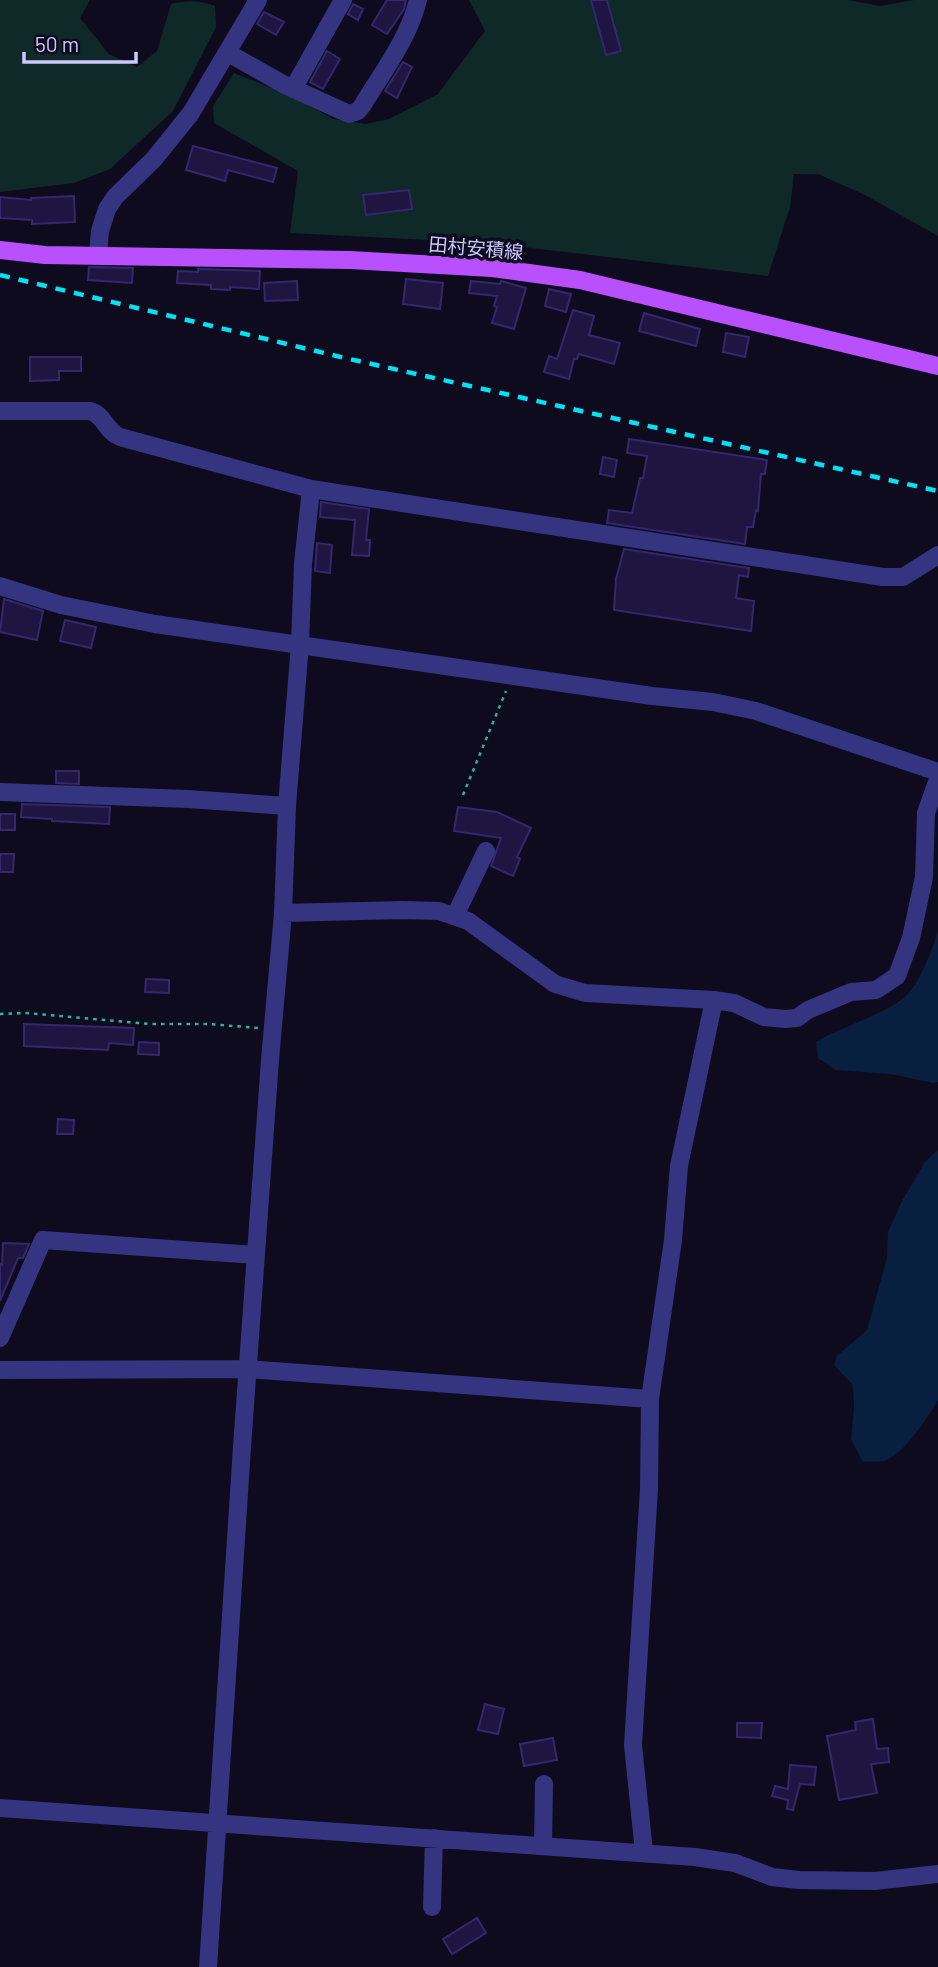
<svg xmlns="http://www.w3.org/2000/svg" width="938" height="1967" font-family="Barlow,'Noto Sans JP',sans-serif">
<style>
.green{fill:#0e2927}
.water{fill:#091f40}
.building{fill:#1e1640;stroke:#33276e;stroke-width:2}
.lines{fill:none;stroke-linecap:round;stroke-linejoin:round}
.path{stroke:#27b4a8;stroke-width:2.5;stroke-dasharray:3.5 5;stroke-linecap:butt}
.minor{stroke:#343480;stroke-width:18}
.major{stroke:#b850ff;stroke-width:18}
.rail{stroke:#00e3f4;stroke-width:4.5;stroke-dasharray:10 9;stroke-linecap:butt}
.labels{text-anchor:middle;stroke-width:7;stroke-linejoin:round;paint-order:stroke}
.street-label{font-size:19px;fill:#cdc9ff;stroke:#0e0b1f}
</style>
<rect width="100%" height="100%" fill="#0e0b1f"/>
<!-- green -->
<path class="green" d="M0,0H90L80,18L109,54L137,67L157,51L171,4C187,0 201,0 215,6L216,27L173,111L110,169L74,183L0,192Z
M469,0H848L880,6L914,0H938V236L865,195L818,174H794L790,207L768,276L489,243L290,233L298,171L214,123L213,106L234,73L296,98L333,119L366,124L389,119L438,94L485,31Z"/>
<!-- water -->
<path class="water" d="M938,930V1082L933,1083L891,1074L836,1070L818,1058L816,1042C842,1026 888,1014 908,994C921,980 933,948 938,930Z
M938,1150V1400C927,1418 906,1452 886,1460C880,1463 869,1461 863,1462L851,1439L854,1409L853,1385L834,1365L837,1356L867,1330L887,1258L888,1232L902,1201L925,1162Z"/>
<!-- building -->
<path class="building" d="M387,0H406L404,9L387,34L372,25Z
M591,0H607L621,51L606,55Z
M353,4L363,9L358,20L348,14Z
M264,12L284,22L276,35L257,24Z
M327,51L340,59L323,89L310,82Z
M403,62L412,67L397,98L385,91Z
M193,146L277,168L273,182L228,170L225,181L186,170Z
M409,190L412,209L366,215L363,195Z
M74,196L75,222L32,224V220L0,218V197L31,200V198Z
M89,267L133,268L132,283L88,280Z
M198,269L260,271L259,289L230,287V290L211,289V285L177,283L178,271L198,272Z
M406,279L443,283L440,309L403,304Z
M297,281L298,300L265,301L264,283Z
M471,281L500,284L501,281L526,288L514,329L492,323L497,307L494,306L497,296L469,293Z
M549,289L571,294L566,312L545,306Z
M573,310L594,316L589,335L620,343L614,364L579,354L577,359H574L569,379L544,372L549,356L557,359Z
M644,313L700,329L696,346L639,331Z
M726,333L749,337L745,357L723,352Z
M30,357H81V371H59V380L30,381Z
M629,439L767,460L765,474H761L758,511L756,510L753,527H747L745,544L607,523L609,510L632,513L640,478H643L647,456L627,453Z
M603,457L617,460L614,477L600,474Z
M321,502L369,509L366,540H370L369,556L352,555L355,520L320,517Z
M317,543L332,545L330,573L315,571Z
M624,549L749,568L748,577L739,575L736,598L754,601L751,631L614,610L616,579Z
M4,599L43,611L37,640L0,632Z
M65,620L96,627L91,648L60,641Z
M56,771H79V784L56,783Z
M22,804L110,807L109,824L52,821V819L21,817Z
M458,807L497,812L531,828L517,857L520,859L513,876L491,866L501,838L454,831Z
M0,814H15V830H0Z
M0,854H14L13,872H0Z
M146,979L169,980V993L145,992Z
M24,1024L134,1028L133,1045L109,1043L108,1050L24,1046Z
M139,1042L159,1043V1055L138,1054Z
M58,1119L74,1120L73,1134H57Z
M3,1243L29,1244L23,1258H18L0,1301V1264L2,1265Z
M485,1704L504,1709L498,1734L478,1730Z
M873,1719L877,1749L888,1748L889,1762L871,1764L877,1793L839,1800L827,1736L856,1730L855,1722Z
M737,1723H762L761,1738L737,1737Z
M553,1738L557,1760L524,1766L520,1744Z
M790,1765L816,1767L814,1785L800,1784L793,1810L787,1809L788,1800L772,1796L775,1786L788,1789Z
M477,1918L486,1933L452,1954L443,1939Z"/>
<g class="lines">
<!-- path -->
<path class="path" d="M463,795L506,691
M0,1014L27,1013L149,1024H208L259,1028"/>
<!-- minor -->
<path class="minor" d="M228,53L285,85L349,114L358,111L362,106C382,73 409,38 418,0
M293,89L343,0
M98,255L100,231L107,209L115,197L154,159L191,113L258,0
M0,411H90C105,415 105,431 120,437L311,489L303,564L300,644L287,806L283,913L270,1060L242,1447L208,1967
M311,489L883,577H903L938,555
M0,586L61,605L155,624L652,696L713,702L756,711L938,772
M0,792L188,799L287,806
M283,913L402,910L439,911L468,921L555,984L585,993L714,1000L734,1003L764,1017L785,1019L797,1018L808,1010L851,992L876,990L897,976L911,938L924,877L926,813L938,779
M455,916L486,851
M0,1338L43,1240L256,1255
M0,1370L248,1369L650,1399
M0,1808L695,1857L735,1863L772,1877L799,1880L875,1881L938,1874
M543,1846L544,1784
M644,1852L633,1745L649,1489L650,1399L673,1240L679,1166L714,1000
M432,1907L434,1838"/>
<!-- major -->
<path class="major" d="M0,250L45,255L350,260L492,268L580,280L938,366"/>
<!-- rail -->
<path class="rail" d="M0,275L345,358L938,491"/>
</g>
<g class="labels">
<!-- street labels -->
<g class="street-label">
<text transform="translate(476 248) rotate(5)" y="7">田村安積線</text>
</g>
</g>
<!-- scale -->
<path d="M24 52v10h112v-10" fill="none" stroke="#cdc9ff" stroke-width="3.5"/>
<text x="35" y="52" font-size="21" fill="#cdc9ff" stroke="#0e0b1f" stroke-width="5" paint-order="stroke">50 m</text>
</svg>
